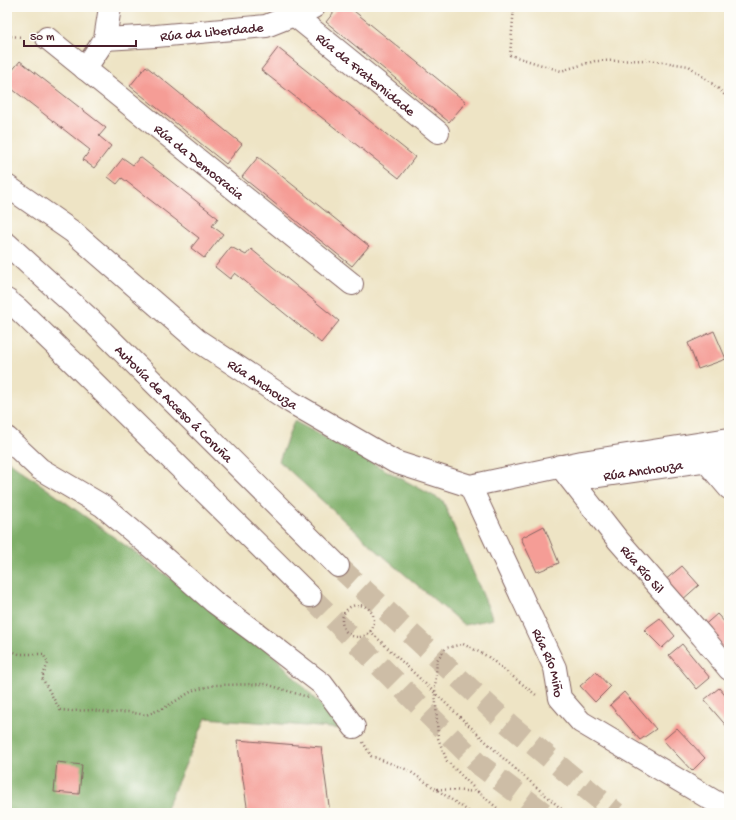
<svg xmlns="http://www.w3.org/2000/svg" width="736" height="820" font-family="'Gochi Hand',sans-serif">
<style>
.forest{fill:#7eae68;stroke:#64664a}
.building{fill:#f59d96}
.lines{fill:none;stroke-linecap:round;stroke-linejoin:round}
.highway-tunnel{stroke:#cdbda6;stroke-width:22;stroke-dasharray:22 11;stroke-linecap:butt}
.minor-casing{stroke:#836461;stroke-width:24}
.highway-casing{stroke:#836461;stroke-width:24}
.path{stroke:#836461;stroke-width:2.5;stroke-dasharray:1 3;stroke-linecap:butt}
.minor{stroke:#fff;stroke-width:22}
.highway{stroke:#fff;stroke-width:22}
.labels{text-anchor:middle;stroke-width:3.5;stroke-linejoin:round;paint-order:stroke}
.street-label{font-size:14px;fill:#4a1f2b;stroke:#fdfcf7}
</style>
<rect width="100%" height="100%" fill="#fdfcf7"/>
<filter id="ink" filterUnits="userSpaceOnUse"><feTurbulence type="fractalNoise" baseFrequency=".025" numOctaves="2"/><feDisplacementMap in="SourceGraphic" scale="8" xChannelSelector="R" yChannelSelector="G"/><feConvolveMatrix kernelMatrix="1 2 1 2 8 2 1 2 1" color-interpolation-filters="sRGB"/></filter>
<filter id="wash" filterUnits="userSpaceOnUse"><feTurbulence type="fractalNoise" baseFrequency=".012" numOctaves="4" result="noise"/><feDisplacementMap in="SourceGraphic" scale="16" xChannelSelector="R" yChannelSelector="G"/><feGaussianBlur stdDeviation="0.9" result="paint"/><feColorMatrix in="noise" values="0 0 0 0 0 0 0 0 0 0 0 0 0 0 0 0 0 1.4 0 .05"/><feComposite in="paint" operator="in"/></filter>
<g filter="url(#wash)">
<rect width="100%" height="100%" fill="#eee4c5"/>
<!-- forest -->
<path class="forest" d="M294,421L443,501L493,619L464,625L375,549L279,461Z
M7,460L266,647L343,729L206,718L164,813H7Z"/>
<g id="blocks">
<!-- building -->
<path class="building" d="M338,7H349L466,102L449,122L326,22Z
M278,48L415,157L399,178L261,70Z
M20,61L106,128L99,136L111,146L94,168L83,160L90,150L7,85V77Z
M146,66L242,144L226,164L130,86Z
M140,157L218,218L212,226L223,234L204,258L191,248L199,238L122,178L117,184L108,177L123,158L133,165Z
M258,157L369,246L352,266L242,177Z
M231,247L246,255L251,249L339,321L321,343L235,273L230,279L215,267Z
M714,331L726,359L698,369L688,343Z
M544,526L559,563L537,572L521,538Z
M682,566L699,585L681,601L664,581Z
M717,614L729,627V657L701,628Z
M660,618L675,636L662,648L644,630Z
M682,644L710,678L697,689L669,655Z
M596,672L610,687L595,702L580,686Z
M719,688L729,700V729L704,700Z
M624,692L656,729L640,740L610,705Z
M677,728L705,758L692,771L663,740Z
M237,740L321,747L330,813H248Z
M57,762L82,765L79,794L54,792Z"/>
</g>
</g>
<g filter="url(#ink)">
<use href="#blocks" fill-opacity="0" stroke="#836461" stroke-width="1"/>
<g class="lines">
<!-- highway-tunnel -->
<path class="highway-tunnel" d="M338,566L505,721L616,813
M310,596L477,763L544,813"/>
<defs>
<g id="minor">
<path id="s1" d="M294,15L438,132"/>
<path id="s2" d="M47,38L352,284"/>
<path id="s3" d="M105,39L156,36L266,26L314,7"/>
<path d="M85,69L105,39L110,7"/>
<path id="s4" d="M7,186L73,232L197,340L291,402L395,462L470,486L582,462L729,439"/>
<path d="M7,438L40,469L103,506L156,551L214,602L256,633L322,684L354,727"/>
<path d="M705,460L729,488"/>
<path id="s5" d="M560,466L618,540L702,636L729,669"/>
<path id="s6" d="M561,467L584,478L729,457"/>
<path id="s7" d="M470,486L555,668L560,698L581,722L729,810"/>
</g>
<g id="highway">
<path id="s8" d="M7,244L94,323L338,566"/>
<path d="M7,300L17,308L78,367L310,596"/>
</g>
</defs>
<!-- minor casing -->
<use href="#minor" class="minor-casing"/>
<!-- highway casing -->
<use href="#highway" class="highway-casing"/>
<!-- path -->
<path class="path" d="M514,7L510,55L561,71L595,61L649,60L689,66L719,89L729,100
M7,36L23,37
M342 621a16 16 0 1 1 32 0a16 16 0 1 1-32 0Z
M370,631L503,758L566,813
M7,649L19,654H43L48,663L42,678L60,710L72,711L92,710L110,713L128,712L146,715L164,708L194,690L216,685L266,684L291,692L308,697
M363,742L371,756L408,770L471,813
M437,789L478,792
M503,813L475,789L447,761L438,738L435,688L437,660L446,648L463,644L487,656L536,695"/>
<!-- minor -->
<use href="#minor" class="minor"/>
<!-- highway -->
<use href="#highway" class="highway"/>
</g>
</g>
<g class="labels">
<!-- street labels -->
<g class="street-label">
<text dy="5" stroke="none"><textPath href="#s3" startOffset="107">Rúa da Liberdade</textPath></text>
<text dy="5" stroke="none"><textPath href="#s1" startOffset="93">Rúa da Fraternidade</textPath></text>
<text dy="5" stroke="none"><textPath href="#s2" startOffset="196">Rúa da Democracia</textPath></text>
<text dy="5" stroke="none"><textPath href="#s4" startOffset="324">Rúa Anchouza</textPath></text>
<text dy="5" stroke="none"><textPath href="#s8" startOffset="231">Autovía de Acceso á Coruña</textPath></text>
<text dy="5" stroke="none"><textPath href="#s6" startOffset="85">Rúa Anchouza</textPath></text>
<text dy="5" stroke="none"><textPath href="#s5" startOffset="132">Rúa Río Sil</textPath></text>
<text dy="5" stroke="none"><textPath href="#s7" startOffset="194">Rúa Río Miño</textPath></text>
</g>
</g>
<!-- margin -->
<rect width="736" height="820" fill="none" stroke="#fdfcf7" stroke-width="24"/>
<!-- scale -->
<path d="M24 40v6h112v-6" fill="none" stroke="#4a1f2b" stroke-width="2"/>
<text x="30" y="40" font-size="12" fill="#4a1f2b" stroke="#fdfcf7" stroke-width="3" paint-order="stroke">50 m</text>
</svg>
